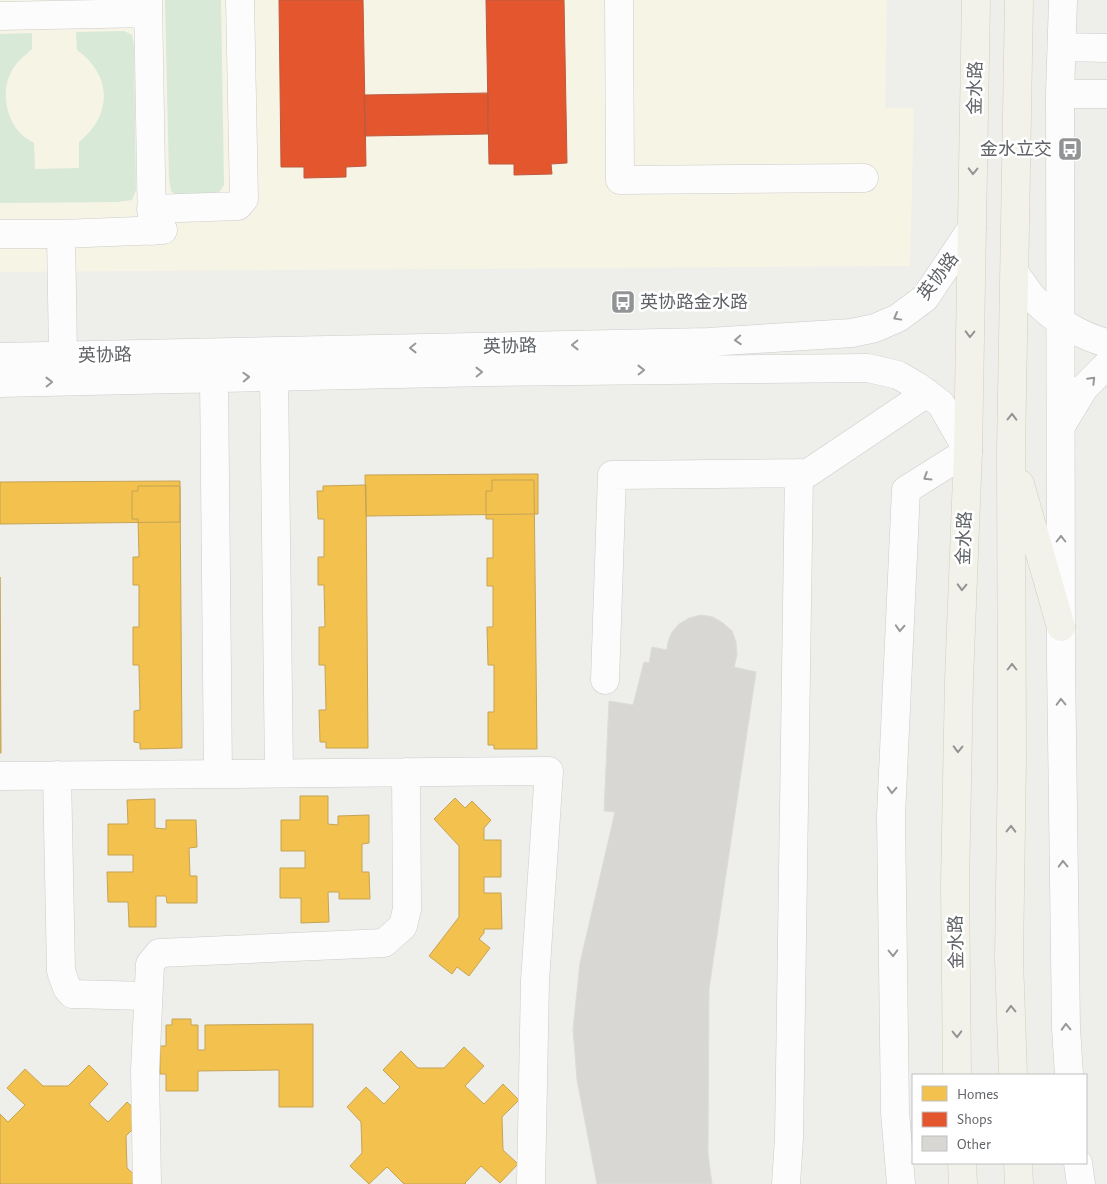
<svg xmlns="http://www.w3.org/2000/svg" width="1107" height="1184" font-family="'Alegreya Sans','Noto Sans SC',sans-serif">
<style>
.commercial{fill:#f6f4e5}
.green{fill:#d8e9d8}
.homes{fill:#f2c14e;stroke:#c6a455}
.shops{fill:#e4572e;stroke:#bc5a3f}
.building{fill:#d8d7d4;stroke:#dddcd9}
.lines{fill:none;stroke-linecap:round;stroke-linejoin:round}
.minor-casing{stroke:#cbcccb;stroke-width:29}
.major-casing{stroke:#d4cfba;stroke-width:29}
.minor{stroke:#fcfcfc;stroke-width:28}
.major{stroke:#f3f2ea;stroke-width:28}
.oneway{stroke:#939494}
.oneway2{stroke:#96989a}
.labels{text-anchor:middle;stroke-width:5;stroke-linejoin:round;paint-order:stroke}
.street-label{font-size:18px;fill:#5f6266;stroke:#fff}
.poi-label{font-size:18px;fill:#5f6266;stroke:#fff;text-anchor:end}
</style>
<rect width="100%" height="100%" fill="#eeeeea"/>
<!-- commercial -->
<path class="commercial" d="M0,0H887L885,108H914L910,266L0,272Z"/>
<!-- green -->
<path class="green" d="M165,0H221L224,185L220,191L214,194H175L171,191L169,178Z
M124,31L132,35L134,45L136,190L132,200L118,202L0,203V34L32,33V49C24,56 16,62 11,72C1,91 6,119 21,134C25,138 30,140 34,143L35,169L79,168V142C113,115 112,75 77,50L76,32Z"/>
<!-- homes -->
<path class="homes" d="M538,474V514L366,516L365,475Z
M492,480H534L537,749H494V745H488V712H494V665H488L487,627H493V586H487V558H493V519H486V491H492Z
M180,481V522L0,524V482Z
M366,485L368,748H326V742H320L319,710H326L325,665H319V627H325L324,585H318V557H324V519H318L317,491H323V486Z
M138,486H180L182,748L140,749V743L134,742V711L140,710L139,665H133V627H139V585H133V557H139L138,519H132V491H138Z
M0,577L1,753H0Z
M300,796H328V824L338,825V816L369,815V843L362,844V872H369L370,899H339V892H328L329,922L301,923V898H280V868H305V851H281V820H300Z
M455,798L465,808L472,801L491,820L484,828V840H501V877H484V893H501L502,929H484V933L479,939L490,948L469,976L457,967L452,974L429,956L459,917V846L434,819Z
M155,799V828L166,829V820H196L197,847L189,848L190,876H197V903H167L166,896H156V927H129L128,902H108L107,872H133V855H108V824H128L127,800Z
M172,1019H191V1025H198V1050H205V1025L313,1024V1107H279V1070L198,1071V1091H166V1074H160V1046H166V1025H172Z
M464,1047L484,1066L465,1086L484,1104L503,1084L519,1100L502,1117L503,1150L518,1164L500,1183L481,1166L465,1183L466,1184H404L387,1167L369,1184L350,1166L362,1153L361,1122L347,1107L366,1087L384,1104L400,1087L383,1070L401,1051L418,1068H444Z
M89,1065L108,1084L89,1104L108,1122L127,1102L144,1118L126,1136L127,1168L142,1182L141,1184H0V1114L8,1122L25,1105L7,1088L25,1069L43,1086H68Z"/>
<!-- shops -->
<path class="shops" d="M279,0H363L366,166L346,167V177L304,178V167H281Z
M486,0H564L567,163L551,164L552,174L514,175V164H489Z
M488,93V134L365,136L364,95Z"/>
<!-- building -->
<path class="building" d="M701,615L713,617L723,623L732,631L736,642L737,655L734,667L756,672L709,989L708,1153L712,1184H597L577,1080L573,1029L580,963L615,812L604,811L609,701L633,705L644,662L649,663L652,647L667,650L668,642L672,632L679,624L689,618Z"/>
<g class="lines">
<defs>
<path id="minor" d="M148,0L152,231
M619,0L620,180L864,178
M1063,0L1060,94L1061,663L1066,1028L1069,1075
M0,16L148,13
M1062,47L1107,48
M1060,94H1107
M151,209L238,206L244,199L240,0
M0,234H61L163,230
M61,234L63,355
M1015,273C1021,282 1027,291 1034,299C1053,319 1080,336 1107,343
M0,357L708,342L852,333L875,328L898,318L925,298L972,228
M274,376L279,773
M214,378L218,774
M0,383L487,372L868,368L898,375L917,386L941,404L968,451L906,490L891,816L895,1112L901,1184
M1061,426L1084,388L1107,365
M605,680L612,475L808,473L927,393
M57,775L61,971L67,988L72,994L147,996
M0,776L549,771L535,981L531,1184
M1078,1163L1081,1184
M147,1184L145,1071L150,964L159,953L384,943L403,926L407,909L406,772
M786,1184L789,1138L799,473"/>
<path id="major" d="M1020,484L1061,627
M957,1075L955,885L959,680L968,451L976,0
M1013,1075L1009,959L1012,757L1011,452L1019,0
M962,1163L963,1184
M1018,1163L1019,1184"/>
</defs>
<!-- minor casing -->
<use href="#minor" class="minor-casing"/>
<!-- major casing -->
<use href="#major" class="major-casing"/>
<!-- minor -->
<use href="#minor" class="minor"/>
<!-- major -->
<use href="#major" class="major"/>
</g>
<!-- one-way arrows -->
<defs><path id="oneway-chevron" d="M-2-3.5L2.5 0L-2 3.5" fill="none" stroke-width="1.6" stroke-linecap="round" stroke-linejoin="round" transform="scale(1.25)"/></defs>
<g class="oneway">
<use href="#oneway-chevron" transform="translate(973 171) rotate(91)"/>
<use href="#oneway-chevron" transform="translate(970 334) rotate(91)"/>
<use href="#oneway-chevron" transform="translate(1012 417) rotate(-89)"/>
<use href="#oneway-chevron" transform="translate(962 587) rotate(92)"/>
<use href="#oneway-chevron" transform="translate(1012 667) rotate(-90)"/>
<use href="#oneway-chevron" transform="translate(958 749) rotate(91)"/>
<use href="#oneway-chevron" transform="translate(1011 829) rotate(-89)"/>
<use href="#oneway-chevron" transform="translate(1011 1009) rotate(-92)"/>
<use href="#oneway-chevron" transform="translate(957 1034) rotate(89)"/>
</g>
<g class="oneway2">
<use href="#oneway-chevron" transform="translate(897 317) rotate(151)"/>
<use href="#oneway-chevron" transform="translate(738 340) rotate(176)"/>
<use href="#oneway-chevron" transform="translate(575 345) rotate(179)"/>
<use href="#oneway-chevron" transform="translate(413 348) rotate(179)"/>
<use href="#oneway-chevron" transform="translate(641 370) rotate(-1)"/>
<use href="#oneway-chevron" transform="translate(479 372) rotate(-1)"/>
<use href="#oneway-chevron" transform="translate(246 377) rotate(-2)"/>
<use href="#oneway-chevron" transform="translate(1092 380) rotate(-45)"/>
<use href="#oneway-chevron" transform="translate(49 382) rotate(-1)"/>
<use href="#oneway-chevron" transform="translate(927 477) rotate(148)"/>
<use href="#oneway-chevron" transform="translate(1061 539) rotate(-90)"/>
<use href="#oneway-chevron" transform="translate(900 628) rotate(93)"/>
<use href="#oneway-chevron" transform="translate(1061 702) rotate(-91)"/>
<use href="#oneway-chevron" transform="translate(892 790) rotate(93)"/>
<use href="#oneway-chevron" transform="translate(1063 864) rotate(-91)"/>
<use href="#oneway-chevron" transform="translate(893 953) rotate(89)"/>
<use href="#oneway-chevron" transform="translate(1066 1027) rotate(-92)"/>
</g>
<!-- icons -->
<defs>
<symbol id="bus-square" viewBox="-11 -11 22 22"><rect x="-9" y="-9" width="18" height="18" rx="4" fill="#919394" stroke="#fff"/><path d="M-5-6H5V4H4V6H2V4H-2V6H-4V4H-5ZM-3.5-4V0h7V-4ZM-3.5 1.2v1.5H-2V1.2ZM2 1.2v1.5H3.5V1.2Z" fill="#fff"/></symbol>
</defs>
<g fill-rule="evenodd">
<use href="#bus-square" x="1056" y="135" width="28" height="28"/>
<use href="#bus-square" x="609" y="288" width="28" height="28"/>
</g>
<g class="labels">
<!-- street labels -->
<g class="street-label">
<text transform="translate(975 88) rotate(-89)" y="6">金水路</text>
<text transform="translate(938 276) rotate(-53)" y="6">英协路</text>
<text transform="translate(510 346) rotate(-1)" y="6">英协路</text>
<text transform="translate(105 355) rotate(-1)" y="6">英协路</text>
<text transform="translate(964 538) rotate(-88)" y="6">金水路</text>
<text transform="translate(956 942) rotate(-91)" y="6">金水路</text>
</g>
<!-- poi labels -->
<g class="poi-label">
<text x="1052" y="155">金水立交</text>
<text x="640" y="308" text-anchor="start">英协路金水路</text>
</g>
</g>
<!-- legend -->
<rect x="912" y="1074" width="175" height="90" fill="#ffffff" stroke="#bfc0c2"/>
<rect x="922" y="1086" width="25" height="15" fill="#f2c14e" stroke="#bfc0c2"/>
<text x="957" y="1099" font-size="15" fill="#5f6266">Homes</text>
<rect x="922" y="1112" width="25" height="15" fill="#e4572e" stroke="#bfc0c2"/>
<text x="957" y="1124" font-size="15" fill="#5f6266">Shops</text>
<rect x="922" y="1136" width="25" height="15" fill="#d8d7d4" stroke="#bfc0c2"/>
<text x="957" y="1149" font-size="15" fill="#5f6266">Other</text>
</svg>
